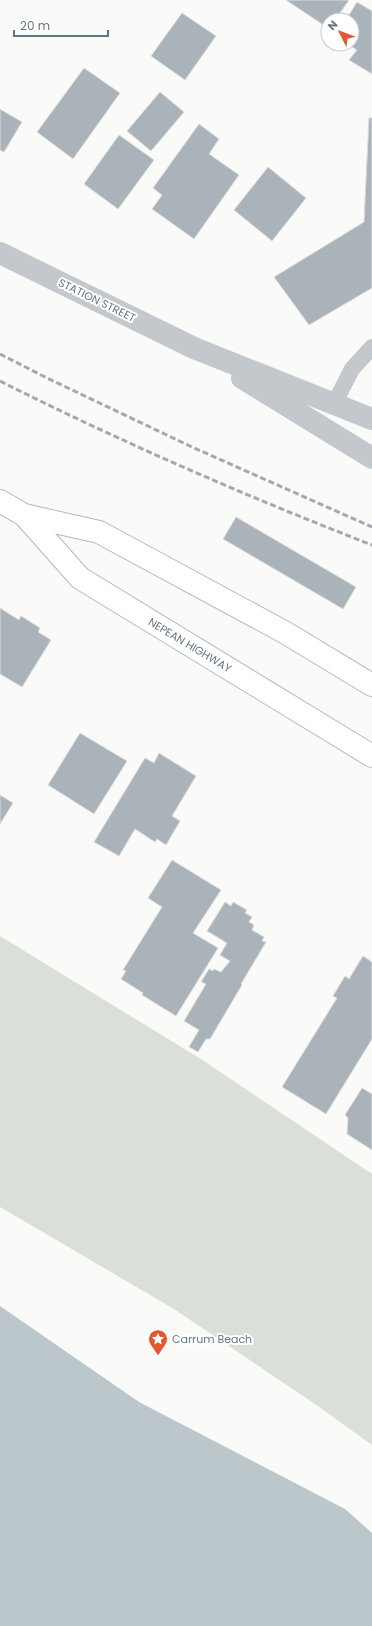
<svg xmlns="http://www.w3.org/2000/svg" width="372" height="1626" font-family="Poppins,sans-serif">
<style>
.green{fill:#dadfd7}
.water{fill:#bbc7cb}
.building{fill:#aab3b9;stroke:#dcdcda}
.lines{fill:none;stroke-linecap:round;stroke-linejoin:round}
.trunk-casing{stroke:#b4b9bd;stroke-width:24}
.service{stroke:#c3c8cc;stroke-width:16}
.tertiary{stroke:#c3c8cc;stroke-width:22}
.trunk{stroke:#fff;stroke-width:22}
.rail{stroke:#a2aab0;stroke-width:3;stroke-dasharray:6 3;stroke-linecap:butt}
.labels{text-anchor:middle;stroke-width:4;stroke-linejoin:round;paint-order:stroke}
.street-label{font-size:11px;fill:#657683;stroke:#fff}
.poi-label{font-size:11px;fill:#657683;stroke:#fff;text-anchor:start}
</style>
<rect width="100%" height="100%" fill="#fafaf8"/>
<!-- green -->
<path class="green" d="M0,936L204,1061L372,1174V1445L318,1406L174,1309L0,1207Z"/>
<!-- water -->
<path class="water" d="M0,1306L139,1402L345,1509L372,1533V1626H0Z"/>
<!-- building -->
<path class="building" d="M286,0H349L335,20H328V28Z
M357,2L372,11V74L349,60L357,50L347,44H352V20H346Z
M182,13L216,36L185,80L151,56Z
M84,68L120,93L73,159L37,132Z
M160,92L184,112L151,151L127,131Z
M0,109L22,122L4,152L0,150Z
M369,118H372V288L309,325L274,277L364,222Z
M199,124L219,139L209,154L239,175L194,239L152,209L162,195L153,188Z
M119,135L154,160L118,209L84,184Z
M268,167L306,198L272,241L234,210Z
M236,517L356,587L343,609L223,539Z
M0,608L19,620L21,616L40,628L38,632L51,640L22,687L0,674Z
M80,733L127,761L94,814L48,785Z
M159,753L196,776L172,816L180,821L166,845L157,839L155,842L135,829L119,856L94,842L145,758L154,763Z
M0,795L13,803L0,824Z
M172,860L221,890L193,933L218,948L176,1016L142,995L143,993L121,979L126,971L123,970L162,907L148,898Z
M225,902L231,906L233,902L247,910L245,913L252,917L249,922L254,925L252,930L264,937L262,941L266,942L241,984L242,985L210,1039H206L198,1052L189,1047L199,1030L184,1021L206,984L201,982L209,969L213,971L214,969L221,972L230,961L220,955L227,943L207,931Z
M363,956L372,962V1039L326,1114L282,1087L337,998L333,996L345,976L349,979Z
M362,1088L372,1094V1150L347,1134L348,1118L345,1115Z"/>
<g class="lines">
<defs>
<path id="trunk" d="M0,501L24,515L80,578L372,756
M24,515L99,532L286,633L372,685"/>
</defs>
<!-- trunk casing -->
<use href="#trunk" class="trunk-casing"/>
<!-- service -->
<path class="service" d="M334,404L352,369L372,347"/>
<!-- tertiary -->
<path class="tertiary" d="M0,253L194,348L372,419
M242,378L372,458"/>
<!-- trunk -->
<use href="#trunk" class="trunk"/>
<!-- rail -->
<path class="rail" d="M0,354L47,378L192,447L372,527
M0,381C121,442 246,496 372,545"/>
</g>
<!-- icons -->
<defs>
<symbol id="sight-pin" viewBox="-11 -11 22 30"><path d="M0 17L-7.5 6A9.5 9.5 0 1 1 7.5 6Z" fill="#e4572e" stroke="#fff"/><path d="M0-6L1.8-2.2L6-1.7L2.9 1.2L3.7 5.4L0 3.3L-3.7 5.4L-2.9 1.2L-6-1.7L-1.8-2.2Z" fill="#fff"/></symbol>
</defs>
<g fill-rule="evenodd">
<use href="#sight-pin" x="147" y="1328" width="22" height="30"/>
</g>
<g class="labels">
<!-- street labels -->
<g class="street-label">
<text transform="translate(97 300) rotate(26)" y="4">STATION STREET</text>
<text transform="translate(190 645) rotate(31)" y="4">NEPEAN HIGHWAY</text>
</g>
<!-- poi labels -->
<g class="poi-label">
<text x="172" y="1343">Carrum Beach</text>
</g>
</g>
<!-- north arrow -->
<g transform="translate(340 32) rotate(312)"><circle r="19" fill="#ffffff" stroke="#c1c8cd"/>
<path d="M0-3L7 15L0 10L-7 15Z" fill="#e4572e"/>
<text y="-6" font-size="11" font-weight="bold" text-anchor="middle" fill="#657683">N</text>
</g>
<!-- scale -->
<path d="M14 30v6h94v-6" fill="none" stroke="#657683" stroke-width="2"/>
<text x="20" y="30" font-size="12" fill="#657683" stroke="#ffffff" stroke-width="3" paint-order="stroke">20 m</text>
</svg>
